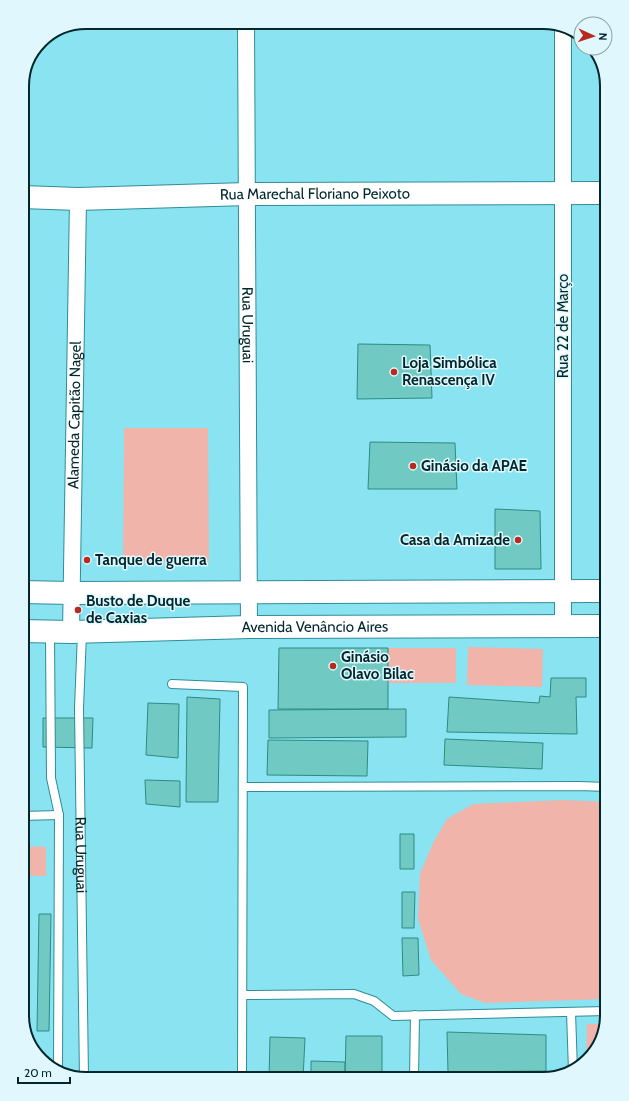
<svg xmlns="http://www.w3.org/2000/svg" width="629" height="1101" font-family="Cabin,sans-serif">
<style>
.green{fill:#f0b4ab}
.water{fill:#4da0ad}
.building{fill:#70cac3;stroke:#2c8b85}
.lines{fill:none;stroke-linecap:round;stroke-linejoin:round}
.lane-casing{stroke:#2f8c9a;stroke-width:10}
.street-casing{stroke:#2f8c9a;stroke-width:18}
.secondary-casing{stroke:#2f8c9a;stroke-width:24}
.lane{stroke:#fff;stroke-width:8}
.street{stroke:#fff;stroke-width:16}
.secondary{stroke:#fff;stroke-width:22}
.poi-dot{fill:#b82920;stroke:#e0f8fd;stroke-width:1.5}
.labels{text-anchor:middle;stroke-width:3;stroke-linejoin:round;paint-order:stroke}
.street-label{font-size:15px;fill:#00272c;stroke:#e0f8fd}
.poi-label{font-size:15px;font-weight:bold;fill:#00272c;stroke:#e0f8fd;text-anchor:start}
.rim{fill:none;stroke:#00272c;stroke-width:2}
</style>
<rect width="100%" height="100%" fill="#8ae3f1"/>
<!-- green -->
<path class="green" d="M124,428H208L209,562H123Z
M468,647L543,649L542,687L467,685Z
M388,648H456V683H388Z
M564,800L607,802V999L485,1003L461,994L431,960L418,919L420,874L433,843L447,819L473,804Z
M22,846L46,847V876H22Z
M587,1024H604L596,1050L586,1060Z"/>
<!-- water -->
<path class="water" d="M600,659H607V678L600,677Z"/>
<!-- building -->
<path class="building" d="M358,344L430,345L432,398L357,399Z
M370,442L455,443L457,489H368Z
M495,509L540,511L541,569H495Z
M279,648H388V709H278Z
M551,678H586V697H576L577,734L447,732L449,697L539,703L540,696L550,697Z
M187,697L220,699L218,802H186Z
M148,703L179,704L178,758L146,755Z
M406,709V737L269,738V710Z
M43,718H93L92,748L43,747Z
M445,739L543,743L542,769L444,765Z
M268,740L368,741L367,776L267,775Z
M145,780L180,781V807L146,804Z
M400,834H414V869H400Z
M402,892H415L414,928H402Z
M39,914H51L49,1031H37Z
M22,916H27V940H22Z
M402,938H418L419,975L403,976Z
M22,947H26V971H22Z
M22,984H26V1007H22Z
M447,1032L546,1035V1071L448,1072Z
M346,1036H382V1079H345Z
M270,1037L305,1038L303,1079H269Z
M311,1061L345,1062V1079H311Z
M551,1077L543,1079H460V1078Z"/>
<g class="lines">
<defs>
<g id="lane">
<path d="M50,633L51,778L59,815L58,1071"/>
<path id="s1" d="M82,633L79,708L84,1079"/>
<path d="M172,684L243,687L242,1079"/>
<path d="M243,787L579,786L607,787"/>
<path d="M22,816L59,815"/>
<path d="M243,995L354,994L374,1001L393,1016L607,1011"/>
<path d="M571,1012L573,1071"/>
<path d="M414,1079L415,1015"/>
</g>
<g id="street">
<path id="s2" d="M246,22L249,627"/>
<path d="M563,27V626"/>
<path id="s3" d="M71,632L78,199"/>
</g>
<g id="secondary">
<path id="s4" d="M22,197L78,199L247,194L607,193"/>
<path d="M22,592L71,593L607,591"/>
<path id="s5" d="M22,631L71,632L249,627L607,626"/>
</g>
</defs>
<!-- lane casing -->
<use href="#lane" class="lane-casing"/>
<!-- street casing -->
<use href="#street" class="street-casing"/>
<!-- secondary casing -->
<use href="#secondary" class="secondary-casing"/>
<!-- lane -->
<use href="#lane" class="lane"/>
<!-- street -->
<use href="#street" class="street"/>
<!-- secondary -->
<use href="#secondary" class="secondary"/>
</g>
<!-- markers -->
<g class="poi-dot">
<circle cx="394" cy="372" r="4"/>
<circle cx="413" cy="466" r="4"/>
<circle cx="518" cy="540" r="4"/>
<circle cx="87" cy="560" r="4"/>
<circle cx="78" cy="610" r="4"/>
<circle cx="333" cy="666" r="4"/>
</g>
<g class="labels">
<!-- street labels -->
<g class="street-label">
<text dy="5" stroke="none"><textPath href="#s4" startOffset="293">Rua Marechal Floriano Peixoto</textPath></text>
<text dy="5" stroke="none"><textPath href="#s2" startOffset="303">Rua Uruguai</textPath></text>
<text transform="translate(563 326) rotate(-90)" y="5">Rua 22 de Março</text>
<text dy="5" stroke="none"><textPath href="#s3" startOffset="217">Alameda Capitão Nagel</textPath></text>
<text dy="5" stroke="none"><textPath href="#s5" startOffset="293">Avenida Venâncio Aires</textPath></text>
<text dy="5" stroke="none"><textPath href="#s1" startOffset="222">Rua Uruguai</textPath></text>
</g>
<!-- poi labels -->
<g class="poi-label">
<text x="402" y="368">Loja Simbólica<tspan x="402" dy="17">Renascença IV</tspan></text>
<text x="421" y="471">Ginásio da APAE</text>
<text x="510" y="545" text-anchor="end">Casa da Amizade</text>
<text x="95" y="565">Tanque de guerra</text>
<text x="86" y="606">Busto de Duque<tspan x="86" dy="17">de Caxias</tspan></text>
<text x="341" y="662">Ginásio<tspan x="341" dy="17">Olavo Bilac</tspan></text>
</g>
</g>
<!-- crop -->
<path d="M0 0H629V1101H0ZM86 29H543A57 57 0 0 1 600 86V1015A57 57 0 0 1 543 1072H86A57 57 0 0 1 29 1015V86A57 57 0 0 1 86 29Z" fill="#e0f8fd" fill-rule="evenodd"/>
<path class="rim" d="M86 29H543A57 57 0 0 1 600 86V1015A57 57 0 0 1 543 1072H86A57 57 0 0 1 29 1015V86A57 57 0 0 1 86 29Z"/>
<!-- north arrow -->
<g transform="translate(593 36) rotate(93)"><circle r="19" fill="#e0f8fd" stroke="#86a4a9"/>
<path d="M0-3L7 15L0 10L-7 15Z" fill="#b82920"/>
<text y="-6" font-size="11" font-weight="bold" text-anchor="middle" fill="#00272c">N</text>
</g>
<!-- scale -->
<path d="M18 1077v6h52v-6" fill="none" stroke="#00272c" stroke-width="2"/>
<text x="24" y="1077" font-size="12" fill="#00272c" stroke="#e0f8fd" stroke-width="3" paint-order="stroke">20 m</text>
</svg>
